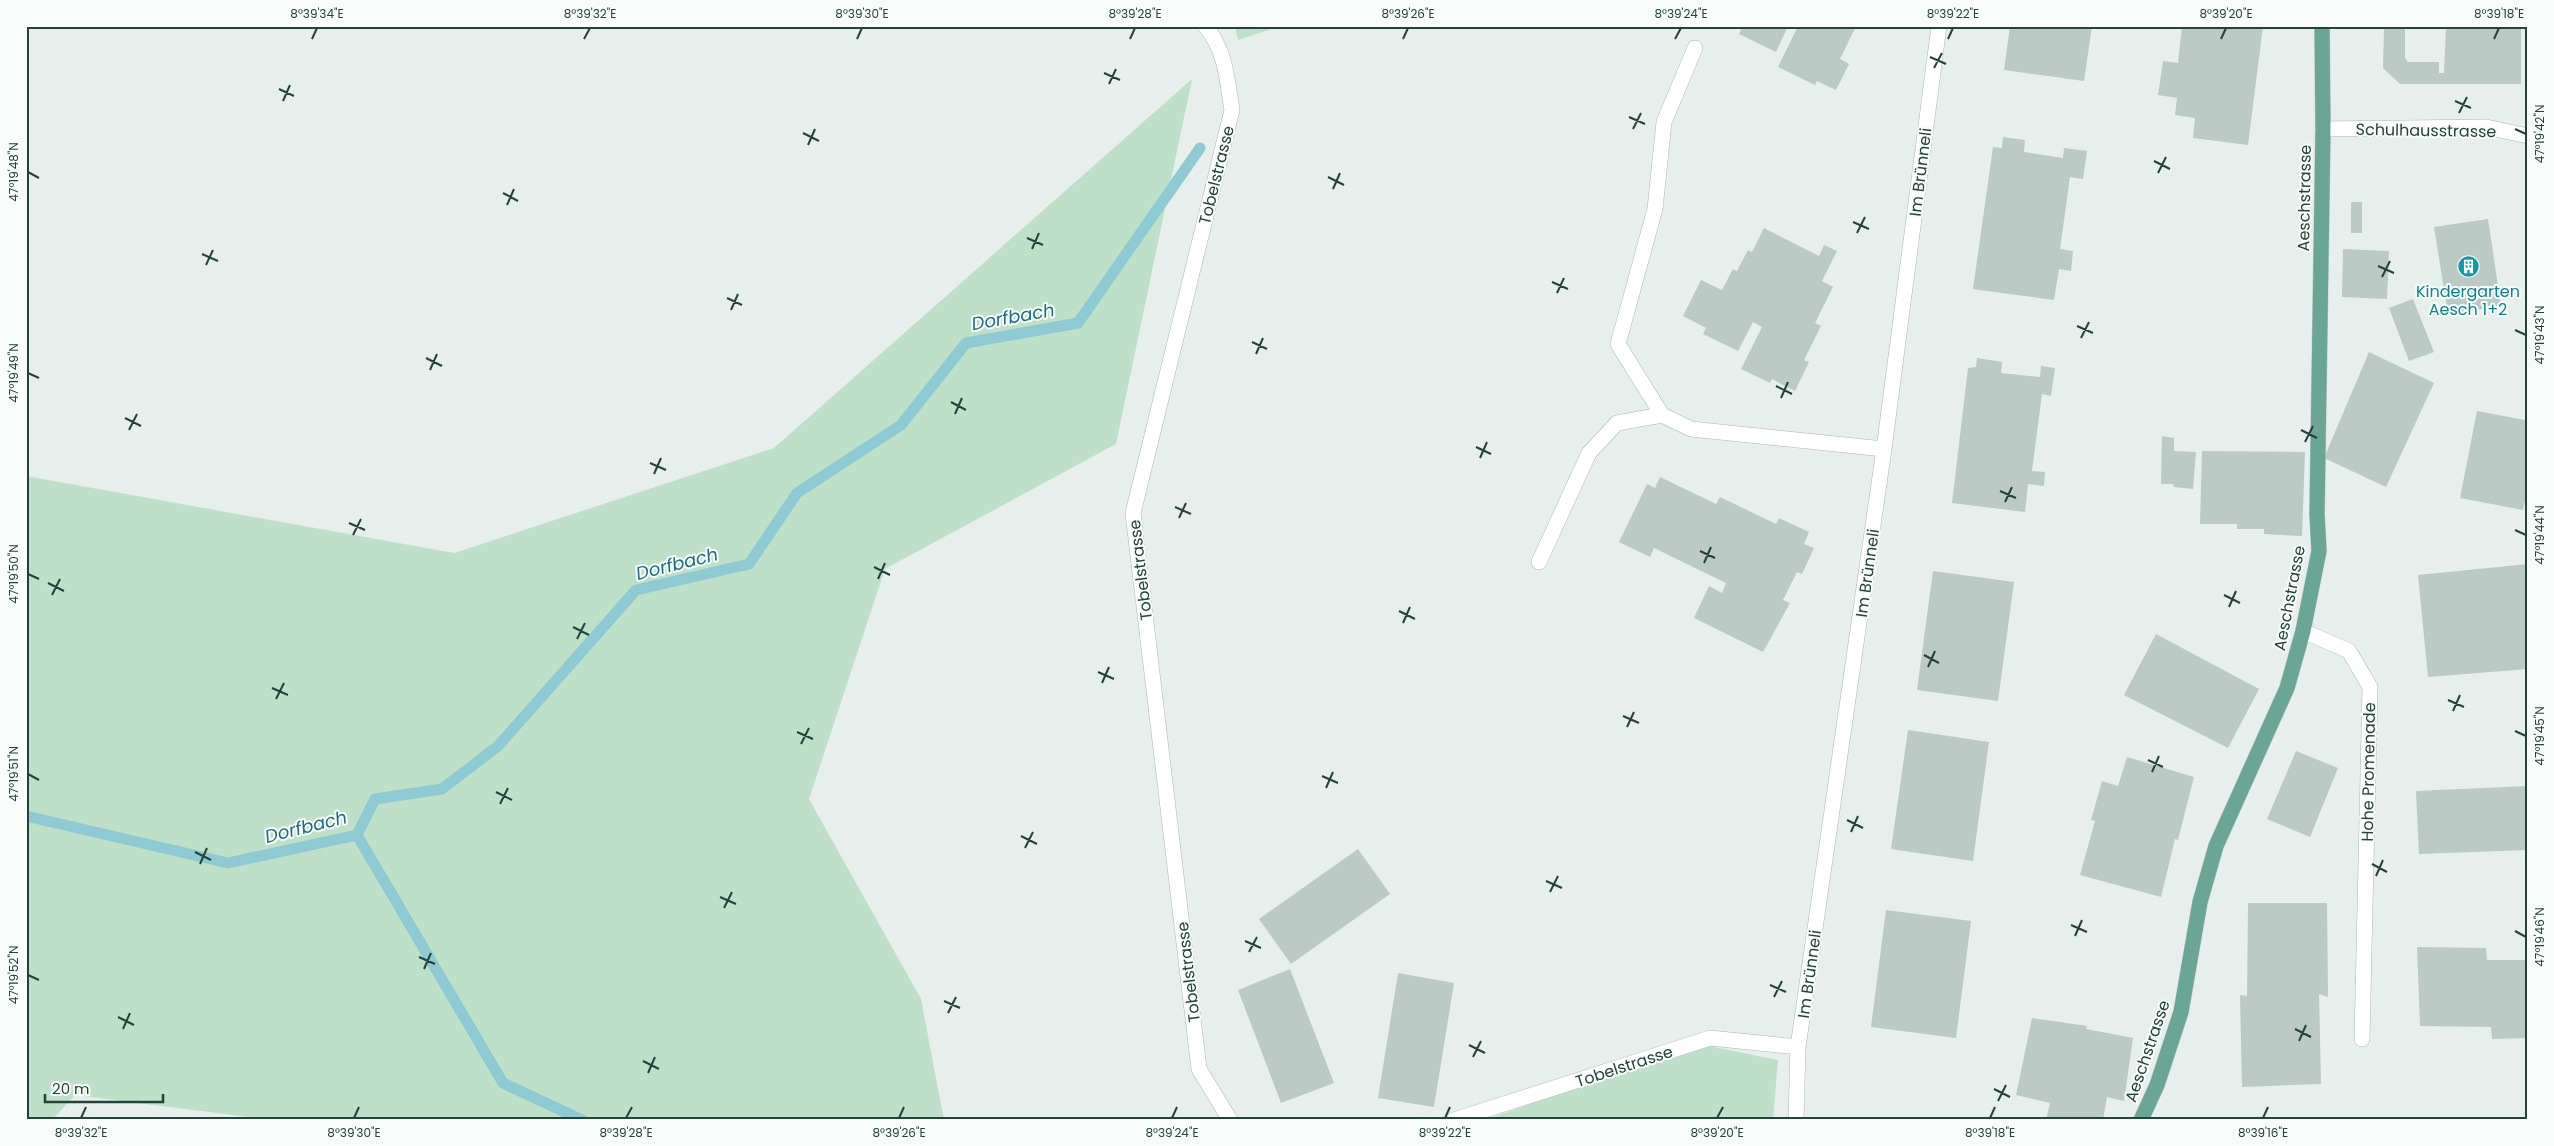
<svg xmlns="http://www.w3.org/2000/svg" width="2554" height="1146" font-family="Poppins,sans-serif">
<style>
.green{fill:#bfe0c8}
.lines{fill:none;stroke-linecap:round;stroke-linejoin:round}
.stream{stroke:#8ec9d4;stroke-width:11}
.building{fill:#bbcac4}
.minor-casing{stroke:#a8b8b2;stroke-width:16}
.major-casing{stroke:#c2cac8;stroke-width:16}
.minor{stroke:#fff;stroke-width:15}
.major{stroke:#6aa596;stroke-width:15}
.ticks{fill:none;stroke:#24423a;stroke-width:2}
.labels{text-anchor:middle;stroke-width:4;stroke-linejoin:round;paint-order:stroke}
.street-label{font-size:16px;fill:#24423a;stroke:#f7fbf9}
.culture-label{font-size:16px;fill:#0d838f;stroke:#f7fbf9}
.water-label{font-size:18px;font-style:italic;fill:#1c6f80;stroke:#f7fbf9}
.neatline{fill:none;stroke:#24423a;stroke-width:2}
.ticks-label{font-size:12px;text-anchor:middle;fill:#24423a}
</style>
<rect width="100%" height="100%" fill="#e6efeb"/>
<!-- green -->
<path class="green" d="M1235,26H1281L1238,40Z
M1192,79L1116,444L885,569L809,799L921,999L944,1120H272L75,1095L52,1120H26V476L454,553L774,448Z
M1699,1044L1778,1060L1773,1120H1485Z"/>
<g class="lines">
<!-- stream -->
<path class="stream" d="M26,816L228,863L357,835L375,799L442,789L498,746L636,590L749,564L797,493L901,425L966,343L1078,323L1200,148
M357,835L503,1083L582,1120"/>
</g>
<!-- building -->
<path class="building" d="M1743,26H1788L1776,52L1739,34Z
M1798,26H1856L1840,59L1849,64L1836,90L1817,81L1815,85L1778,67Z
M2010,26H2092L2084,81L2004,70Z
M2182,26H2263L2248,145L2193,138L2195,118L2175,115L2177,98L2158,95L2163,61L2178,63Z
M2384,26H2405V58L2408,62H2439V73H2444L2446,26H2521V84H2400L2383,68Z
M2003,137L2025,140L2024,152L2063,158L2064,148L2087,151L2083,179L2070,177L2060,249L2073,251L2071,271L2059,269L2054,300L1973,289L1993,147L2002,148Z
M2351,202H2362V233H2351Z
M2488,219L2501,306L2448,314L2434,227Z
M1764,228L1819,256L1824,245L1837,251L1822,281L1833,287L1815,323L1821,326L1804,360L1809,362L1795,391L1772,379L1770,383L1741,369L1762,327L1753,322L1738,351L1703,334L1706,328L1683,316L1701,280L1722,290L1733,269L1737,271L1748,250L1752,252Z
M2343,249L2389,251L2387,299L2342,297Z
M2413,299L2434,352L2409,361L2389,308Z
M2369,352L2434,383L2386,487L2324,458Z
M1977,358L2002,362L2001,373L2040,377L2041,366L2055,368L2051,396L2042,394L2032,471L2045,472L2044,486L2028,484L2025,512L1952,503L1968,368L1976,367Z
M2527,409L2528,487L2523,510L2460,498L2477,411L2525,420Z
M2162,436L2174,438V451L2196,452L2193,489L2174,487L2173,484H2161Z
M2202,451L2305,452L2302,536L2264,534V529H2237V524H2200Z
M1660,477L1716,504L1720,497L1776,524L1779,518L1809,532L1804,544L1814,548L1802,574L1797,572L1783,600L1790,603L1763,652L1694,618L1709,586L1722,593L1726,583L1654,548L1650,557L1619,542L1647,484L1655,488Z
M2528,564V669L2428,677L2418,575Z
M1933,571L2014,582L1998,701L1917,690Z
M2156,634L2259,689L2228,748L2124,695Z
M1908,730L1989,742L1973,861L1891,849Z
M2296,751L2338,768L2310,837L2267,819Z
M2127,757L2194,777L2178,840L2175,839L2161,897L2080,875L2095,821L2091,820L2102,781L2118,786Z
M2528,786V850L2419,854L2416,791Z
M1358,849L1390,894L1291,964L1259,919Z
M2248,903H2327L2328,997L2319,994L2321,1084L2242,1087L2240,995L2247,996Z
M1886,910L1971,921L1956,1038L1871,1027Z
M2417,947L2486,948L2487,960H2528V1038L2492,1039L2491,1027L2420,1026Z
M1290,969L1334,1083L1281,1103L1238,990Z
M1398,973L1454,983L1434,1107L1378,1098Z
M2032,1018L2087,1026L2086,1029L2133,1038L2124,1101L2107,1097L2103,1120H2046L2050,1103L2016,1095Z"/>
<g class="lines">
<defs>
<path id="minor" d="M1205,26C1226,50 1227,80 1232,110L1133,513L1199,1069L1230,1120
M1695,48L1664,122L1655,209L1618,344L1662,415L1691,429L1884,449
M2323,129L2486,127L2528,136
M1539,562L1589,453L1617,423L1662,415
M2303,631L2349,651L2370,687L2362,1039
M1454,1120L1710,1038L1798,1047
M1796,1120L1798,1047L1884,449L1939,26"/>
<path id="major" d="M2141,1120L2157,1085L2181,1012L2200,902L2216,846L2287,688L2303,631L2319,551L2317,514L2323,129L2322,26"/>
</defs>
<!-- minor casing -->
<use href="#minor" class="minor-casing"/>
<!-- major casing -->
<use href="#major" class="major-casing"/>
<!-- minor -->
<use href="#minor" class="minor"/>
<!-- major -->
<use href="#major" class="major"/>
</g>
<!-- ticks -->
<path class="ticks" d="M312,39L317,28M584,39L590,28M857,39L862,28M1130,39L1135,28M1403,39L1408,28M1675,39L1681,28M1948,39L1953,28M2221,39L2226,28M2494,39L2499,28M1930,57L1946,64M1934,68L1942,53M1104,73L1120,80M1109,84L1116,69M279,89L294,96M283,101L290,85M2455,101L2471,108M2459,113L2467,97M1629,117L1645,124M1633,129L1641,113M2515,129L2526,134M803,133L819,141M808,145L815,129M2154,161L2170,169M28,172L39,178M2158,173L2166,157M1328,177L1344,185M1333,189L1340,173M503,193L518,201M507,205L514,189M1853,222L1869,229M1857,233L1865,217M1027,238L1043,245M1032,249L1039,233M202,254L218,261M206,265L213,250M2378,266L2394,273M2382,277L2390,261M1552,282L1568,289M1557,293L1564,278M727,298L742,305M731,310L738,294M2077,326L2093,333M2515,330L2526,335M2081,338L2089,322M1252,342L1267,349M1256,354L1263,338M426,358L442,366M430,370L437,354M28,373L39,378M1776,386L1792,394M1781,398L1788,382M951,402L966,410M955,414L962,398M125,418L141,426M129,430L137,414M2301,430L2317,438M2305,442L2313,426M1476,447L1491,454M1480,458L1487,442M650,463L666,470M654,474L661,458M2000,491L2016,498M2005,502L2012,487M1175,507L1191,514M1179,518L1186,503M349,523L365,530M2515,530L2526,535M353,535L361,519M1700,551L1715,558M1704,563L1711,547M874,567L890,575M28,574L39,579M878,579L885,563M48,583L64,591M52,595L60,579M2224,595L2240,603M2229,607L2236,591M1399,611L1415,619M1403,623L1410,607M573,627L589,635M577,639L585,623M1924,655L1939,663M1928,667L1935,651M1098,672L1114,679M1102,683L1109,667M272,688L288,695M276,699L284,683M2448,700L2464,707M2453,711L2460,695M1623,716L1639,723M1627,727L1634,712M2515,731L2526,736M797,732L813,739M801,744L809,728M2148,760L2163,767M2152,772L2159,756M28,774L39,780M1322,776L1338,783M1326,788L1333,772M496,792L512,800M500,804L508,788M1847,820L1863,828M1851,832L1858,816M1021,836L1037,844M1025,848L1033,832M195,852L211,860M200,864L207,848M2372,864L2387,872M2376,876L2383,860M1546,881L1562,888M1550,892L1558,876M720,897L736,904M724,908L732,892M2071,925L2087,932M2515,931L2526,937M2075,936L2082,920M1245,941L1261,948M1249,952L1257,937M419,957L435,964M424,969L431,953M28,975L39,980M1770,985L1786,992M1774,997L1782,981M944,1001L960,1008M948,1013L956,997M118,1017L134,1025M123,1029L130,1013M2295,1029L2311,1037M2299,1041L2306,1025M1469,1045L1485,1053M1473,1057L1481,1041M643,1061L659,1069M648,1073L655,1057M1994,1089L2010,1097M1998,1101L2006,1085M81,1118L86,1107M354,1118L359,1107M626,1118L632,1107M899,1118L904,1107M1172,1118L1177,1107M1445,1118L1450,1107M1717,1118L1723,1107M1990,1118L1995,1107M2263,1118L2268,1107"/>
<!-- icons -->
<defs>
<symbol id="building-disc" viewBox="-11 -11 22 22"><circle r="9.5" fill="#0f9aa8" stroke="#f7fbf9"/><path d="M-4-6H4V6H1V3H-1V6H-4ZM-2.5-4.3h1.7v1.8h-1.7ZM.8-4.3h1.7v1.8H.8ZM-2.5-1h1.7V.8h-1.7ZM.8-1h1.7V.8H.8Z" fill="#fff"/></symbol>
</defs>
<g fill-rule="evenodd">
<use href="#building-disc" x="2456" y="254" width="25" height="25"/>
</g>
<g class="labels">
<!-- street labels -->
<g class="street-label">
<text transform="translate(2426 130) rotate(1)" y="6">Schulhausstrasse</text>
<text transform="translate(1920 172) rotate(-83)" y="6">Im Brünneli</text>
<text transform="translate(1216 175) rotate(-76)" y="6">Tobelstrasse</text>
<text transform="translate(2304 198) rotate(-89)" y="6">Aeschstrasse</text>
<text transform="translate(1140 570) rotate(-97)" y="6">Tobelstrasse</text>
<text transform="translate(1867 573) rotate(-82)" y="6">Im Brünneli</text>
<text transform="translate(2289 598) rotate(-79)" y="6">Aeschstrasse</text>
<text transform="translate(2368 772) rotate(-89)" y="6">Hohe Promenade</text>
<text transform="translate(1188 972) rotate(-97)" y="6">Tobelstrasse</text>
<text transform="translate(1809 974) rotate(-82)" y="6">Im Brünneli</text>
<text transform="translate(2147 1051) rotate(-71)" y="6">Aeschstrasse</text>
<text transform="translate(1624 1066) rotate(-18)" y="6">Tobelstrasse</text>
</g>
<!-- culture labels -->
<g class="culture-label">
<text x="2468" y="297">Kindergarten<tspan x="2468" dy="18">Aesch 1+2</tspan></text>
</g>
<!-- water labels -->
<g class="water-label">
<text transform="translate(1013 317) rotate(-10)" y="6">Dorfbach</text>
<text transform="translate(677 564) rotate(-14)" y="6">Dorfbach</text>
<text transform="translate(306 827) rotate(-14)" y="6">Dorfbach</text>
</g>
</g>
<!-- border -->
<rect width="2554" height="1146" fill="none" stroke="#f7fbf9" stroke-width="55"/>
<!-- scale -->
<path d="M45 1094v8h118v-8" fill="none" stroke="#24423a" stroke-width="2.5"/>
<text x="52" y="1094" font-size="15" fill="#24423a" stroke="#f7fbf9" stroke-width="4" paint-order="stroke">20 m</text>
<rect x="28" y="28" width="2498" height="1090" class="neatline"/>
<g class="ticks-label">
<text x="317" y="18">8°39'34"E</text>
<text x="590" y="18">8°39'32"E</text>
<text x="862" y="18">8°39'30"E</text>
<text x="1135" y="18">8°39'28"E</text>
<text x="1408" y="18">8°39'26"E</text>
<text x="1681" y="18">8°39'24"E</text>
<text x="1953" y="18">8°39'22"E</text>
<text x="2226" y="18">8°39'20"E</text>
<text x="2499" y="18">8°39'18"E</text>
<text transform="translate(2540 134) rotate(-90)" y="4">47°19'42"N</text>
<text transform="translate(14 172) rotate(-90)" y="4">47°19'48"N</text>
<text transform="translate(2540 335) rotate(-90)" y="4">47°19'43"N</text>
<text transform="translate(14 373) rotate(-90)" y="4">47°19'49"N</text>
<text transform="translate(2540 535) rotate(-90)" y="4">47°19'44"N</text>
<text transform="translate(14 574) rotate(-90)" y="4">47°19'50"N</text>
<text transform="translate(2540 736) rotate(-90)" y="4">47°19'45"N</text>
<text transform="translate(14 774) rotate(-90)" y="4">47°19'51"N</text>
<text transform="translate(2540 937) rotate(-90)" y="4">47°19'46"N</text>
<text transform="translate(14 975) rotate(-90)" y="4">47°19'52"N</text>
<text x="81" y="1137">8°39'32"E</text>
<text x="354" y="1137">8°39'30"E</text>
<text x="626" y="1137">8°39'28"E</text>
<text x="899" y="1137">8°39'26"E</text>
<text x="1172" y="1137">8°39'24"E</text>
<text x="1445" y="1137">8°39'22"E</text>
<text x="1717" y="1137">8°39'20"E</text>
<text x="1990" y="1137">8°39'18"E</text>
<text x="2263" y="1137">8°39'16"E</text>
</g>
</svg>
